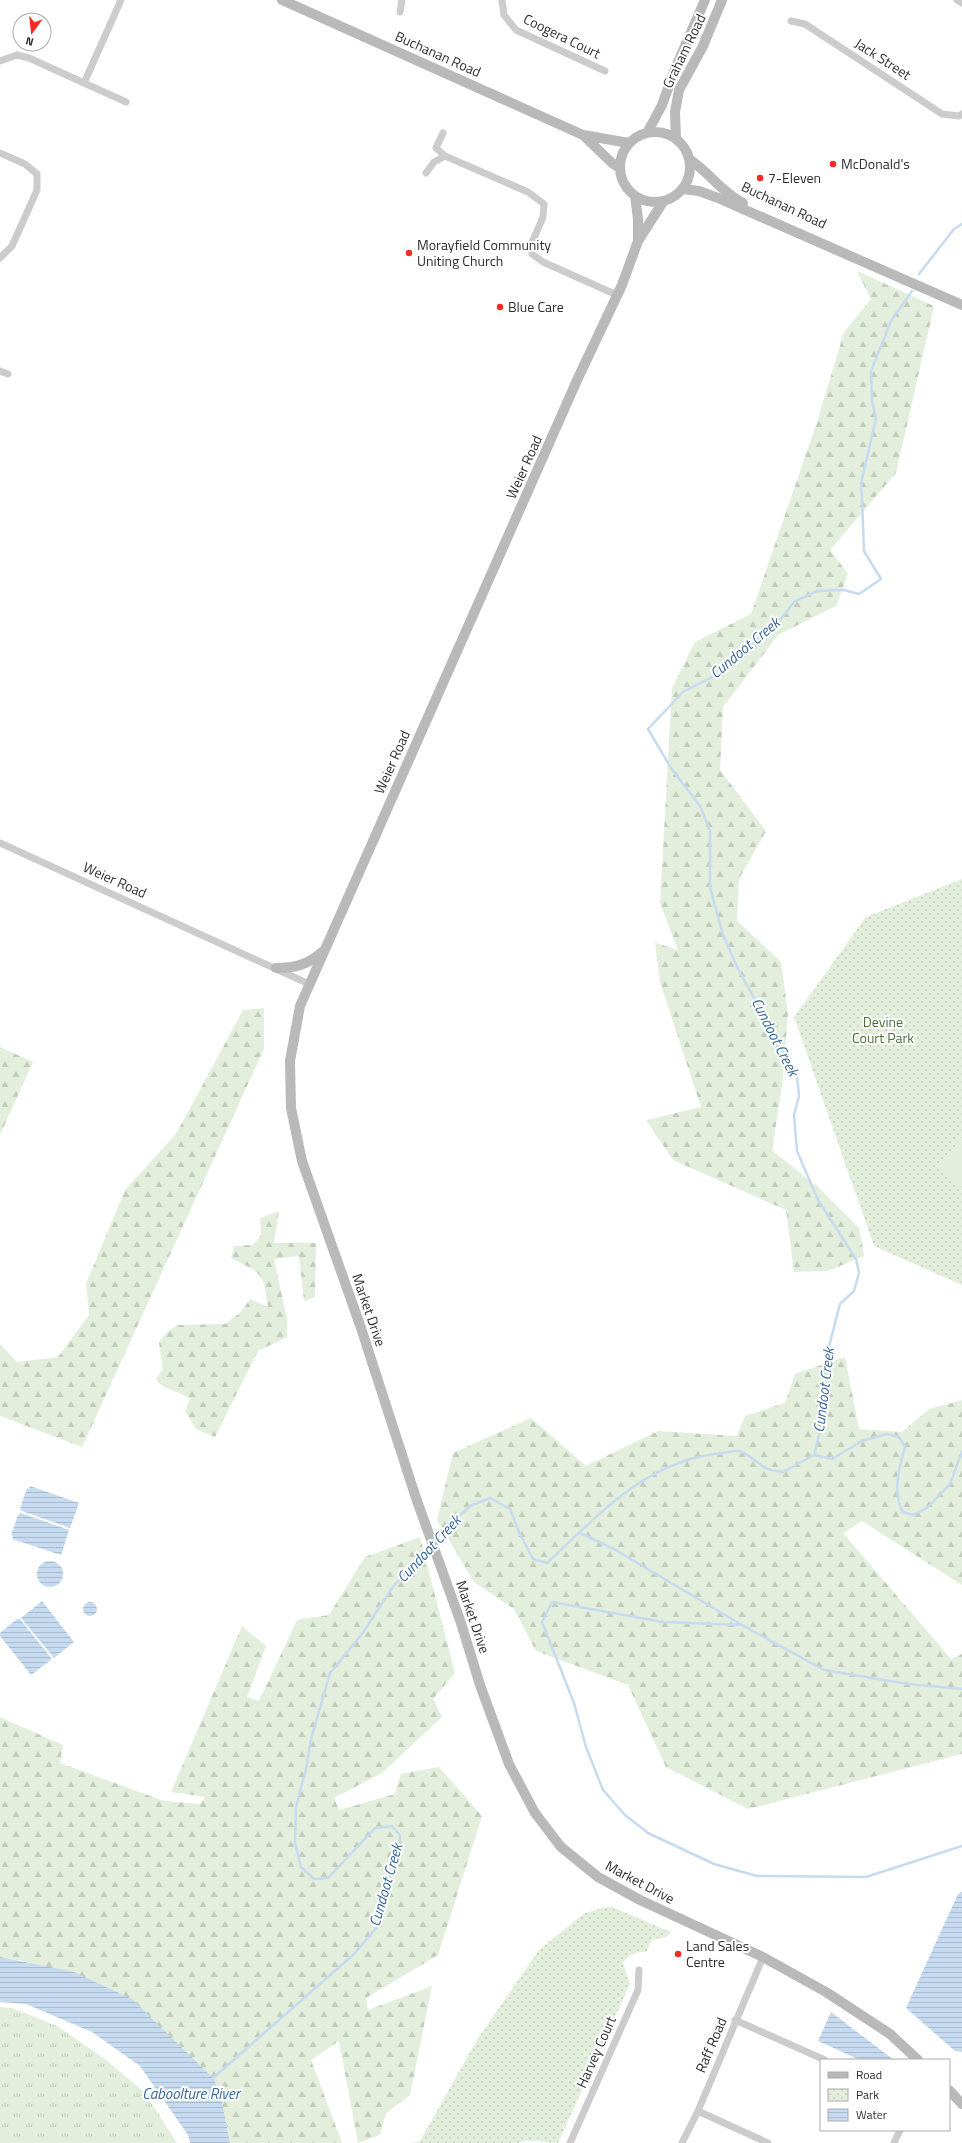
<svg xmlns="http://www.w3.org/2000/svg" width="962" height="2143" font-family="'Titillium Web',sans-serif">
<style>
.grass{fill:url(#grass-tufts)}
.forest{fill:url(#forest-firs)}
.park{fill:url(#park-dots)}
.pitch{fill:#e3eedc}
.water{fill:url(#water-rules)}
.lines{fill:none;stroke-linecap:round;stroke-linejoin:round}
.stream{stroke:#c6dbef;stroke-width:2.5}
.street{stroke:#ccc;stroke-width:7}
.secondary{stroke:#b9b9b9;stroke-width:10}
.poi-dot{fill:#f62b22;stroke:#fff;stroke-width:1.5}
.labels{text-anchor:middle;stroke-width:4;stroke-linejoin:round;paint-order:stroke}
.street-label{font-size:14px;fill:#2f2f2f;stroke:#fff}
.poi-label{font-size:14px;fill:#2f2f2f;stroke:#fff;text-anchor:start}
.park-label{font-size:14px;fill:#4c7038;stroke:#fff}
.water-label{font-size:15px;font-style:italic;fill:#35679a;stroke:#fff}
</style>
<defs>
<pattern id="grass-tufts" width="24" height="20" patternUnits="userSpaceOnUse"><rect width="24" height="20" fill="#e3eedc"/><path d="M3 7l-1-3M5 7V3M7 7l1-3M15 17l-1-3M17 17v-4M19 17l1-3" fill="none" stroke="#c3ccbd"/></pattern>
<pattern id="forest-firs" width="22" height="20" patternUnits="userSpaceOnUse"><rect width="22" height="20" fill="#e3eedc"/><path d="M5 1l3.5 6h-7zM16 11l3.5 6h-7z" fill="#c3ccbd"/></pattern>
<pattern id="park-dots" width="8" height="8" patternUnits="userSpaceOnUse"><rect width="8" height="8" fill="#e3eedc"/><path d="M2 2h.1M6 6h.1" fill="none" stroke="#c3ccbd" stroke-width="1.8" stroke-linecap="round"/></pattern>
<pattern id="water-rules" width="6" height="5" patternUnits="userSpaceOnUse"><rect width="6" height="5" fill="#c6dbef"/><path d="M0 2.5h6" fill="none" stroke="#aabccd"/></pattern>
</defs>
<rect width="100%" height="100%" fill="#fff"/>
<!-- grass -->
<path class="grass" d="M0,2007L12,2008L57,2026L105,2059L144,2092L177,2143H0Z"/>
<!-- forest -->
<path class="forest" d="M857,271L934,306L896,473L830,550L848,574L836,606L778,635L723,707L720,770L766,831L739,879L737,921L781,962L788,1014L782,1086L772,1150L820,1189L859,1228L864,1256L828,1271L794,1272L786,1210L673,1160L646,1120L701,1107L660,982L655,943L678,950L660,903L672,688L695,642L751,614L817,422L844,332L871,299Z
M264,1008V1049L82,1447L0,1416V1344L17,1362L58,1357L89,1315L86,1284L125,1190L176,1134L243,1010Z
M0,1047L33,1062L0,1135Z
M279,1211L274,1243H316L315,1297L304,1301L299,1256L274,1259L287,1319V1337L258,1351L215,1437L196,1429L185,1411L190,1399C177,1389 167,1393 156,1379L163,1369L159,1343L168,1331L178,1325L225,1324L241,1312L250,1299L268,1307C263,1271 262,1274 231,1258L234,1246L253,1245L261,1235L260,1218Z
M845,1357L859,1429L902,1432L929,1409L962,1400V1585L862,1521L843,1533L951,1659L962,1654V1754L748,1809L666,1767L628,1685L536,1651L514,1609L474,1582L437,1520L453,1453L531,1418L586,1466L658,1431L737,1436L745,1416L785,1403L795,1374Z
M420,1537L455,1673L433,1699L442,1717L382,1773L334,1798L339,1810L395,1794L401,1774L439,1767L482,1816L438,1955L366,1998L368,2010L432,1986L410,2095L386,2113L380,2135L358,2143L339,2041L311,2060L342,2143H230L222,2102L28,1962L0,1957V1717L63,1745L60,1763L164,1801L200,1804L205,1797L171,1792L242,1626L266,1646L247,1697L259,1701L297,1620L329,1615L365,1557Z"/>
<!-- park -->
<path class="park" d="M962,879V1285L874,1246L794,1017L866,917Z
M606,1907H612L671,1932L666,1937L652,1940L646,1952C635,1952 629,1954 623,1963L630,1984L558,2143C546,2143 529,2138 518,2143H412L420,2141L477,2040L539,1950L585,1913Z"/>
<!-- pitch -->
<path class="pitch" d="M962,1137V1187L938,1169Z"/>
<!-- water -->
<path class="water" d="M30,1486L79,1503L70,1528L22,1511L20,1509L27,1488L29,1489Z
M21,1513L69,1530L61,1555L12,1539L13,1536L11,1535L18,1515Z
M37 1574a13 13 0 1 1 26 0a13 13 0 1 1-26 0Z
M42,1601L74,1642L54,1658L21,1618Z
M83 1609a7 7 0 1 1 14 0a7 7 0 1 1-14 0Z
M17,1619H20L52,1659L31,1675L0,1636V1633Z
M962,1892V2052L955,2051L906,2008L958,1894Z
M0,1957L74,1972L132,1999L214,2079L222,2102L230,2143H190L188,2135L140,2066L92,2032L26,2004L0,2002Z
M831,2012L894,2060H860L818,2041Z"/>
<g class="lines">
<!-- stream -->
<path class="stream" d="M919,274L954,229L962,224
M814,1455L832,1459L862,1441L887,1434L899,1437L905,1447C899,1467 892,1493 903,1512L913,1515L927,1508L950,1484L962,1452
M580,1533L614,1549L742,1625L824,1670L908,1684L962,1689
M434,1539L470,1506L490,1498L510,1509L519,1532L533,1559L547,1563C597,1517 643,1463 715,1454C722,1454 732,1450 739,1451C749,1453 758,1465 768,1469C772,1471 778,1471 783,1472L814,1455L824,1415L826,1358L840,1304L854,1291L859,1273L856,1259L818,1200L797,1151L794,1115L799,1096L797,1076L738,969L723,935L710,887V831L700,806L671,768L648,729L683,692L718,674L780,620L794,602L817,591L844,590L859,594L881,579L864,551L862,499L861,483L876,419L872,401L871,371L891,321L912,291
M742,1625L663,1622L552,1602L542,1622L574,1703L586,1747L603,1790L625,1815L648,1833L714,1864L757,1876L866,1877L962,1846
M212,2079L354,1954L377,1927L398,1854L400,1835L392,1826L375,1828L328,1878L314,1879L301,1867L295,1843L296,1807L306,1769L311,1739L330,1673L362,1634L392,1588L430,1545"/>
<!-- street -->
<path class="street" d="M502,0L504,15L516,30L605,71
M957,0L962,3
M400,12L402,0
M791,21L805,24L942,114L959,116L962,114
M0,61L17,55L29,58L126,102
M84,83L121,0
M443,133L436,148L445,156
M0,153L25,164L37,174V190L12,246L0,258
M426,173L434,162L445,156L528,192L544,204L543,217L531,245L532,254L543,262L617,295
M0,371L8,374
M0,843L309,984
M735,2020L825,2060
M698,2111L768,2143
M570,2143L638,1990L639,1970
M682,2143L698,2111L763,1957
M894,2143L900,2130"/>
<!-- secondary -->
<path class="secondary" d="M282,0L583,135L629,143
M620 167a35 35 0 1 1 70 0a35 35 0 1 1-70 0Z
M647,133L662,105L675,69L705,0
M583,135L612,163L620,168
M676,139L675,112L679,90L703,46L722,0
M689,159C709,172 721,192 743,203
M683,189L699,191L718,198L962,305
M635,196L638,219V241
M663,202L638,241L622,285L578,378L300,1006L290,1061L291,1108L302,1161L361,1328L416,1498L461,1623L480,1685L509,1764L535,1813L561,1847L598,1877L640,1900L763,1957L826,1992L890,2034L918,2060
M276,968C294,968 308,965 322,952
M949,2090L962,2104"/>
</g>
<!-- markers -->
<g class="poi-dot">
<circle cx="833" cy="164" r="4"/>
<circle cx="760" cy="178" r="4"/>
<circle cx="409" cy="253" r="4"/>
<circle cx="500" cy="307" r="4"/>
<circle cx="678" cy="1954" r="4"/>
</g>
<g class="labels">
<!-- street labels -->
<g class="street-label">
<text transform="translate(562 36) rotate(26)" y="5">Coogera Court</text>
<text transform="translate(684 51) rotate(-64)" y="5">Graham Road</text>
<text transform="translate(438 54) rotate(24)" y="5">Buchanan Road</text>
<text transform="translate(883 59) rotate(33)" y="5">Jack Street</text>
<text transform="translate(784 205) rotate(25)" y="5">Buchanan Road</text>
<text transform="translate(524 467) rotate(-66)" y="5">Weier Road</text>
<text transform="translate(392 762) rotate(-66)" y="5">Weier Road</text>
<text transform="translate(115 880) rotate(24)" y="5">Weier Road</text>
<text transform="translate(369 1310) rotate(71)" y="5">Market Drive</text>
<text transform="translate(473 1617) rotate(71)" y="5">Market Drive</text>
<text transform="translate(640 1882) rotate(28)" y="5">Market Drive</text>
<text transform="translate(711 2045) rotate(-67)" y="5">Raff Road</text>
<text transform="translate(596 2052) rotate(-66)" y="5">Harvey Court</text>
</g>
<!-- poi labels -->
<g class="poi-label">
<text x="841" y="169">McDonald's</text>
<text x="768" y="183">7-Eleven</text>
<text x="417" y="250">Morayfield Community<tspan x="417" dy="16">Uniting Church</tspan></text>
<text x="508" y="312">Blue Care</text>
<text x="686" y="1951">Land Sales<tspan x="686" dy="16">Centre</tspan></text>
</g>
<!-- park labels -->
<g class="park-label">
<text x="883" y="1027">Devine<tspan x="883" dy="16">Court Park</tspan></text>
</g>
<!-- water labels -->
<g class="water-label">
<text transform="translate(745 648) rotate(-40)" y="5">Cundoot Creek</text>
<text transform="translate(775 1037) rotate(63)" y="5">Cundoot Creek</text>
<text transform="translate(824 1390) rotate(-83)" y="5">Cundoot Creek</text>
<text transform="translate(429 1549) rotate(-47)" y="5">Cundoot Creek</text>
<text transform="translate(386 1885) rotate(-74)" y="5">Cundoot Creek</text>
<text x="191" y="2099">Caboolture River</text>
</g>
</g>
<!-- legend -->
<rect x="820" y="2059" width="130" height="72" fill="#ffffff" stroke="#acacac"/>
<rect x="828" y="2072" width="20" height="6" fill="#b9b9b9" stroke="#acacac"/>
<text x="856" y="2079" font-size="12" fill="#2f2f2f">Road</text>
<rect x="828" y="2089" width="20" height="12" fill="url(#park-dots)" stroke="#acacac"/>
<text x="856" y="2099" font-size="12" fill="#2f2f2f">Park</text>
<rect x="828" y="2109" width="20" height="12" fill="url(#water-rules)" stroke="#acacac"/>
<text x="856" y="2119" font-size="12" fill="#2f2f2f">Water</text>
<!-- north arrow -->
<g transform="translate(32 32) rotate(195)"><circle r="19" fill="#ffffff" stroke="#acacac"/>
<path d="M0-3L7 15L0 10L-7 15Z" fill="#f62b22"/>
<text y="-6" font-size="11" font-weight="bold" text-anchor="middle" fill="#2f2f2f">N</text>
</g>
</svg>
